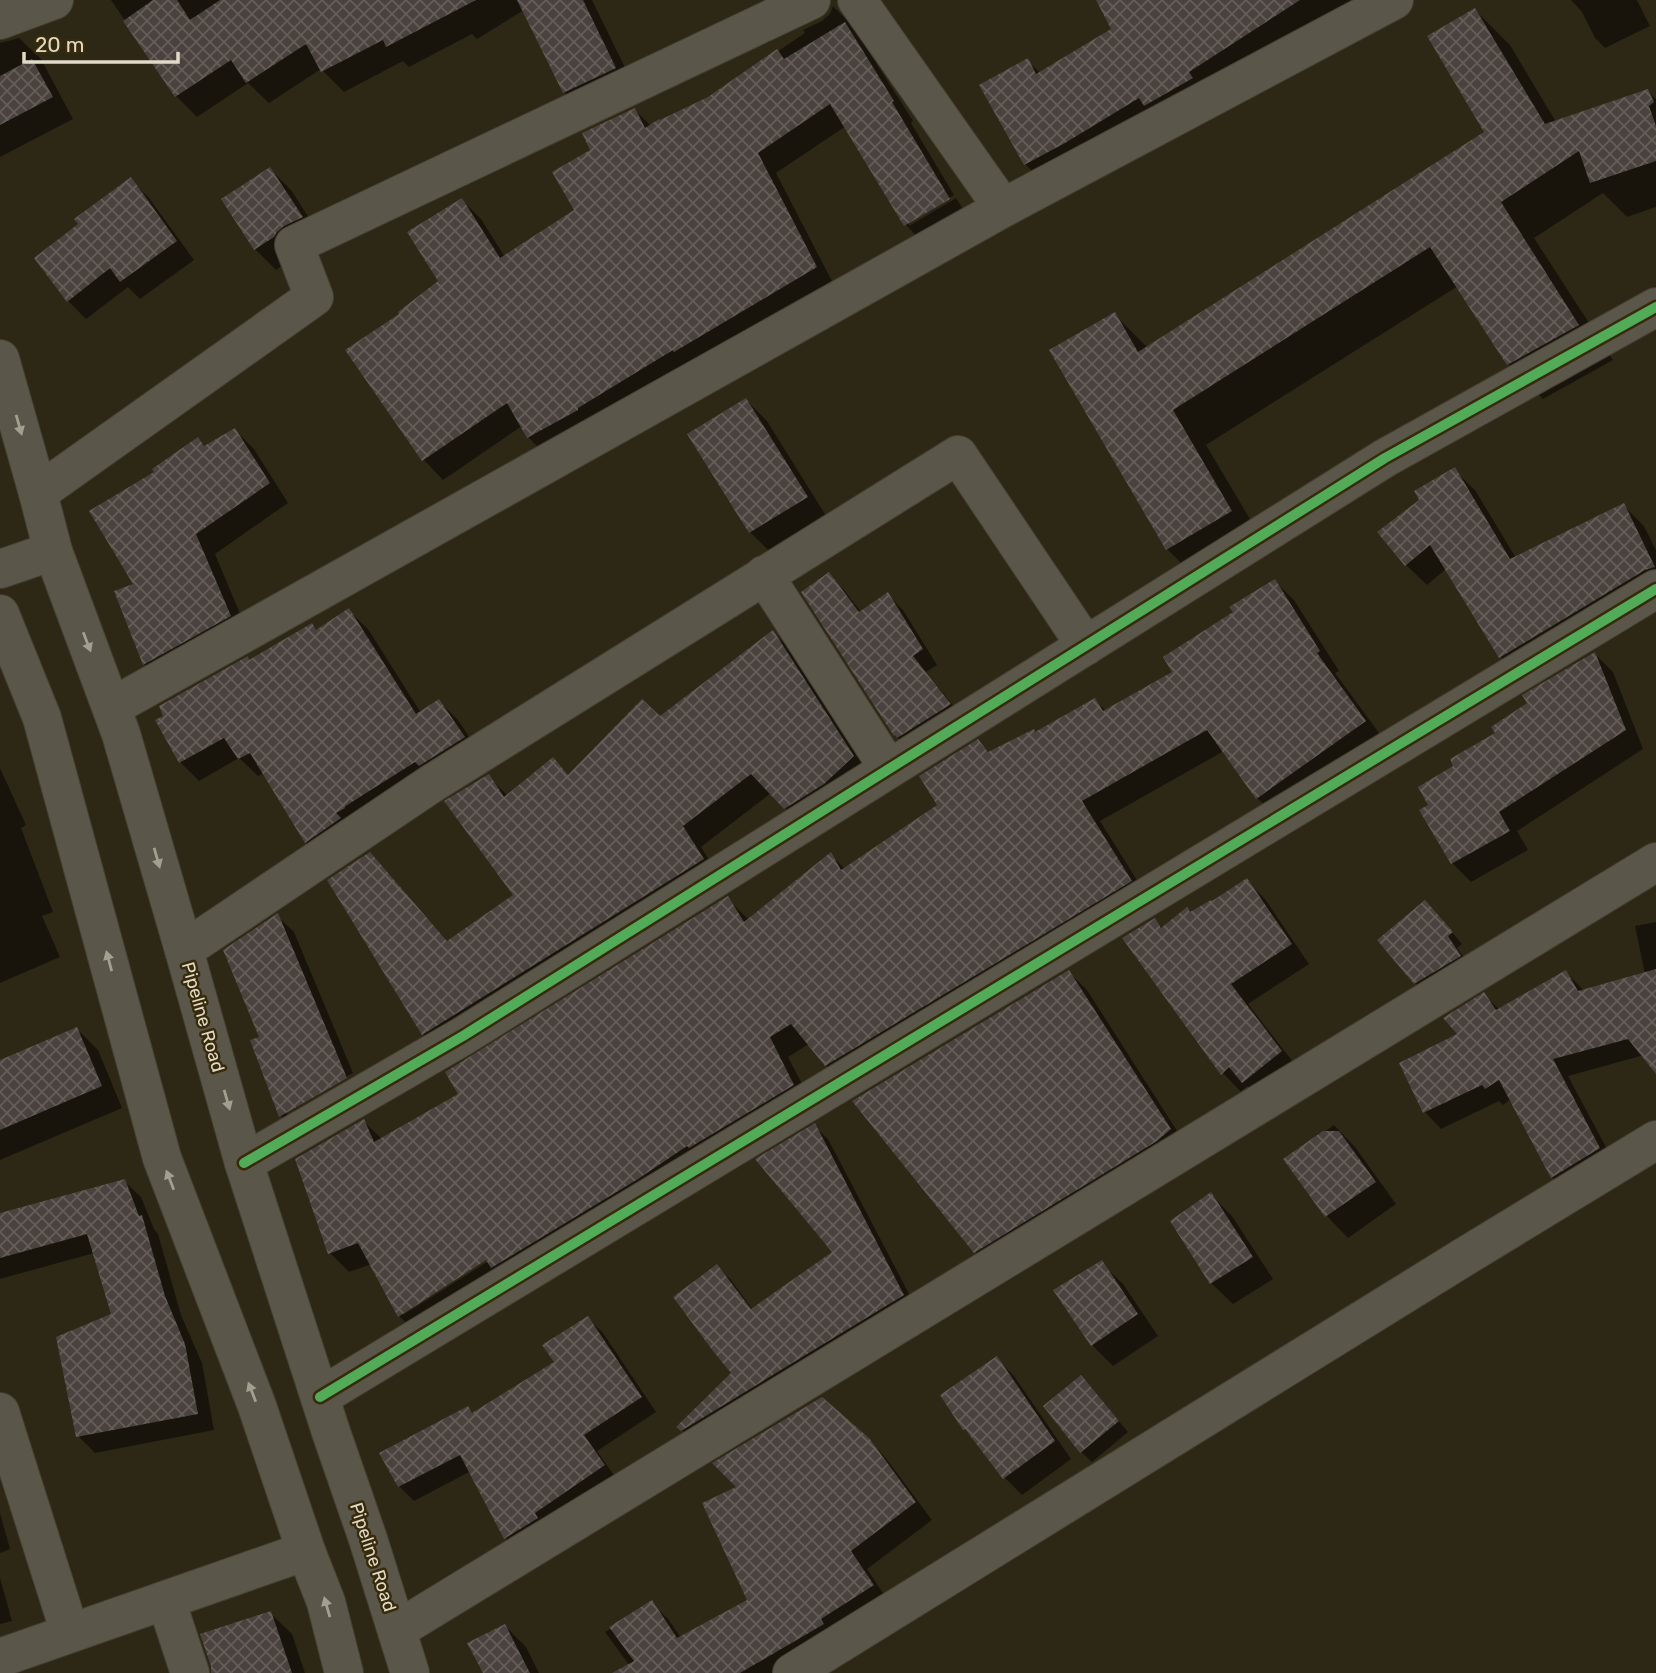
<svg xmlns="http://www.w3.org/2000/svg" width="1656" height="1673" font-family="Rubik,sans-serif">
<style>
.shadow{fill:#0007;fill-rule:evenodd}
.building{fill:url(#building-cross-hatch)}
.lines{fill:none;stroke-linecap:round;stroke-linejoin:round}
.minor-casing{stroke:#464033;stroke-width:40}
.secondary-casing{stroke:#464033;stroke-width:40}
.minor{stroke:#5a5649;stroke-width:38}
.secondary{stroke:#5a5649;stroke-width:38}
.cycleway-casing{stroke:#372b0b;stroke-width:15}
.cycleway{stroke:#51ab58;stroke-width:10}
.oneway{fill:#a49f8f}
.labels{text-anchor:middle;stroke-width:5;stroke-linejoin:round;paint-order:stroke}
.street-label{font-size:18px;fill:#e1dac8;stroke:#372b0b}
</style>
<defs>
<pattern id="building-cross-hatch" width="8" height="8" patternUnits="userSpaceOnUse" patternTransform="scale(1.75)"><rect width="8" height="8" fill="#4a423e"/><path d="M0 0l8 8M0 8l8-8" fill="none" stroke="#645d58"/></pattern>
</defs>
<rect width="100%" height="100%" fill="#2d2715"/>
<!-- shadow -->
<path class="shadow" d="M111,0H592L636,90L585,113L564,92L524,10L477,39L472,34L409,67L403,61L344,92L321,69L269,103L248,83L197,117L176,96Z
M1098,0H1384L1043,182L1025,164L1027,60L1040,73L1113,30Z
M1571,0H1637L1650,26L1605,48L1595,38L1582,12Z
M833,6L852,25L913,121L911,123L954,195L909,222V226L956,198L969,219L925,245L906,225L846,126L776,173L835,287L548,457L528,437L522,426L443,480L424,460L347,351L402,314L440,282L462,200L481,219L505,257L577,211L593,150L635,110L651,126L709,98L805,33L803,30L822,21L830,14Z
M1475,10L1510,45L1556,122L1647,91L1656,99V207L1627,217L1603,193L1534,238L1613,360L1543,399L1508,364L1458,286L1206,445L1266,546L1202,584L1167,549L1115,315L1148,348L1487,133Z
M19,38L41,59L73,119L0,157V43Z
M270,169L291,190L322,238L276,270L255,249Z
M131,180L149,198L194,260L140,299L128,287L86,319L68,301Z
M746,400L767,421L828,519L771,553L750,532Z
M235,430L254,449L288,503L215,554L249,635L164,683L144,664L135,585L157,473L198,440L206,447Z
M1454,470L1475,490L1516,558L1623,505L1644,526L1656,550V596L1521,678L1501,657L1446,569L1427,585L1406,565L1421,500Z
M828,575L844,590L861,612L888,595L903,610L937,665L926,672L965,720L910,750L895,735Z
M1274,581L1294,600L1339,671L1335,673L1385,741L1277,817L1257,798L1224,751L1100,821L1150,901L846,1085L826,1065L809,1044L788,1057L813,1105L419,1335L399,1316L372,1264L349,1272L330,1253L363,1121L382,1139L460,1095L727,898L749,920L831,855L845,869L939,805L978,741L990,753L1036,733L1095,700L1106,711L1175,673L1235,613ZM493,1254L495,1257L403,1315V1311Z
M349,611L368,629L421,713L439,701L458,720L482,756L324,860L306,842L264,773L258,776L239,758L199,781L180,762L157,721L250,662L312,625L317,631Z
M773,632L793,652L873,776L805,828L771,793L701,847L722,880L443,1053L423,1034L369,854L389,874L448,942L516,896L488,776L508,796L553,759L569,776L660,719Z
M1595,654L1613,672L1643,749L1517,831L1528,850L1471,882L1452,863L1422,811L1431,805L1455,767Z
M0,768L26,825L21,828L53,912L42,916L60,957L0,983Z
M1247,881L1265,899L1309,964L1248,1004L1300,1071L1262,1100L1247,1086L1241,1092L1223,1073L1154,920L1163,929Z
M1435,912L1462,944L1457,948L1470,966L1426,993L1415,983Z
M277,916L294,932L353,1073L287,1111V1115L354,1076L362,1095L298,1133L281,1116L252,1041L262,1038Z
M1656,922V1071L1644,1055L1568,1076L1616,1166L1569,1194L1552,1177L1511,1099L1503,1105L1499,1101L1441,1129L1425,1112L1460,1035L1484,995L1500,1010L1566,972L1584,991L1645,974L1635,926Z
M1069,972L1087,990L1188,1148L993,1270L975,1251Z
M77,1029L98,1050L122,1108L0,1160V1062Z
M1334,1125L1355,1147L1396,1204L1348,1238L1327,1216L1285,1160Z
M814,1126L828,1139L917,1309L696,1444L679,1427L734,1373L717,1266L731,1280L753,1310L835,1253Z
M124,1181L141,1197L154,1229L158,1234L181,1315L202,1363L214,1430L95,1453L78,1436L113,1315L94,1253L0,1279V1215Z
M1211,1195L1232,1216L1273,1279L1233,1304L1211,1283Z
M1101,1263L1123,1284L1158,1336L1113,1366L1092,1345Z
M588,1318L603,1333L656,1412L597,1451L618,1481L520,1553L506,1538L471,1471L414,1501L399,1486L468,1408L473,1414L556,1363Z
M996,1358L1014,1376L1071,1459L1022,1495L1005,1478L977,1441L965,1429Z
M1091,1388L1128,1432L1092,1462L1081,1452Z
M868,1439L885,1457L932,1520L867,1569L889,1602L785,1673H635L605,1632L652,1603L669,1620L681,1638L750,1601Z
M0,1513L10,1549L0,1553Z
M0,1578L12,1621L0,1624Z
M270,1613L292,1634L305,1673H213Z
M505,1626L526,1647L539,1673H485Z"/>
<!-- building -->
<path class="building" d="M153,0H177L190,20L220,0H476L386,47L383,40L321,72L306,44L246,83L231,60L175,97L123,21Z
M517,0H583L616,68L563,93Z
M1096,0H1300L1189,72L1193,78L1144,106L1139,98L1065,143L1024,165L979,85L1028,58L1036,74L1111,29Z
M1475,8L1545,124L1648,89L1654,102L1649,106L1656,126V161L1590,183L1579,151L1501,202L1579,325L1507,365L1430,247L1173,410L1232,511L1166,550L1049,350L1115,312L1138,352L1484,132L1427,36Z
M845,22L894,101L892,102L950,199L904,226L830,104L758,153L817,267L674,352L673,350L578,408V410L527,438L507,403L422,461L345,350L399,314L398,312L438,281L407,232L462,198L500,258L574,210L552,172L590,150L582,133L635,108L645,128L659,119L660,120L708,97L777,49L784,59Z
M32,59L53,97L0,125V76Z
M270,167L303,217L284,226L277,232L274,237L254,250L221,199Z
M131,177L177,241L120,282L110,268L67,302L34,258L78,224L74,219Z
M746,398L808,497L749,533L687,434Z
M235,428L270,483L196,534L231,616L143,665L114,591L133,584L89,511L154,472L152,469L198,437L204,446Z
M1455,467L1510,559L1624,503L1655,567L1645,570L1499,658L1430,545L1405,566L1377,532L1419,500L1414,491Z
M829,572L859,612L888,592L923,649L913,656L951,704L897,738L895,735L894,736L801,592Z
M1275,579L1320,651L1317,653L1366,721L1256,799L1207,730L1082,801L1132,881L825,1066L791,1024L770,1037L794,1085L689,1148L687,1146L638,1179L491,1268L486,1260L398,1317L358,1243L328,1254L295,1159L364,1119L374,1142L458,1094L445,1072L728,896L744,922L831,852L841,870L937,805L919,776L978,739L988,752L1034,729L1035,732L1095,698L1103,711L1172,672L1163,657L1233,612L1229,607Z
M349,608L416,714L439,699L465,737L419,766L415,762L344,807L345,808L336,813L341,818L305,843L250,753L238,759L224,738L179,763L155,720L163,716L159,706L248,656L249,660L312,623L316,630Z
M773,630L854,756L824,784L784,809L751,774L683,826L704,859L422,1035L327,880L370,852L447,941L513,895L444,801L489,774L504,797L553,757L568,775L642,699L660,716Z
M1595,652L1626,730L1499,812L1510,831L1451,864L1419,810L1428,805L1418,787L1453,766L1450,759L1495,733L1491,727L1527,703L1522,695Z
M1247,878L1292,944L1231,984L1282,1051L1242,1083L1229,1067L1221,1075L1122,938L1155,918L1161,928L1187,907L1190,912L1211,900L1212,901Z
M1425,900L1453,932L1448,936L1461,956L1414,984L1377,940Z
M278,913L347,1078L279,1117L250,1040L259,1037L223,950Z
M1656,969V1074L1628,1039L1553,1059L1600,1148L1551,1178L1499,1080L1485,1089L1482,1085L1423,1113L1399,1063L1457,1034L1443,1018L1484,992L1496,1010L1566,970L1578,991Z
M1069,970L1171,1129L1157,1141L974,1253L852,1101Z
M77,1027L102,1086L0,1130V1060Z
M815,1123L904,1295L681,1431L676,1427L731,1373L713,1351L673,1297L717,1264L751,1309L832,1252L755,1159Z
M1323,1131H1339L1376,1182L1325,1217L1283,1159Z
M125,1179L139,1216L142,1215L165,1296L185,1344L198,1414L76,1437L56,1337L111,1314L87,1234L0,1258V1213Z
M1211,1192L1253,1257L1210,1284L1170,1221Z
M1102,1260L1138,1314L1091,1346L1053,1290Z
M588,1316L642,1397L584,1435L605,1465L535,1513L538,1518L504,1539L460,1455L398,1487L379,1453L468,1406L472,1413L554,1362L542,1345Z
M997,1356L1055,1441L1003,1479L965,1429L963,1430L940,1395Z
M1081,1375L1119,1421L1080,1453L1043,1406Z
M822,1397L869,1438L916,1502L851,1551L874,1585L821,1619L824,1624L740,1673H612L634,1661L609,1627L652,1600L677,1638L747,1600L702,1503L736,1487L712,1463Z
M271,1611L292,1673H211V1666L200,1634Z
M505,1624L530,1673H483L467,1643Z"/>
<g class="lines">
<defs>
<path id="minor" d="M857,0L1003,208
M0,20L54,0
M38,493L314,297L294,245L811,0
M0,569L53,551
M764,575L889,769
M112,707L1003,208L1394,0
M184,950L431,784L958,455L1086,646
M244,1163L463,1036L1385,458L1656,307
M320,1397L1656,589
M0,1412L70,1633
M166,1600L190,1673
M397,1630L1656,862
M0,1658L306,1551
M792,1673L1464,1257L1656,1140"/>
<path id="secondary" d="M0,359L38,493L53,551L121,734L184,950L244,1163L331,1432L368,1539L410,1673
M0,614L42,718L162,1158L257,1406L306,1551L326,1602L344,1673"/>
</defs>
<!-- minor casing -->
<use href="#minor" class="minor-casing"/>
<!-- secondary casing -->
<use href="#secondary" class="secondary-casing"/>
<!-- minor -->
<use href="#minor" class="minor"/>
<!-- secondary -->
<use href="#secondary" class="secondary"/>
<defs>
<path id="cycleway" d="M244,1163L463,1036L1385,458L1656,307
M320,1397L1656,589"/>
</defs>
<!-- cycleway casing -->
<use href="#cycleway" class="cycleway-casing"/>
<!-- cycleway -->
<use href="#cycleway" class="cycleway"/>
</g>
<!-- one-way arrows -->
<defs><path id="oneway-solid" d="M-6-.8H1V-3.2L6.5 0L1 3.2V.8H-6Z" transform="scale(1.75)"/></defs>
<g class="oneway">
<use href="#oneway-solid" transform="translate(19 425) rotate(74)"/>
<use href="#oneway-solid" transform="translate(87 642) rotate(69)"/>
<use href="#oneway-solid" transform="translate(157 858) rotate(74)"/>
<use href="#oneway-solid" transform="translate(109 961) rotate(-105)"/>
<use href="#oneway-solid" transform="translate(227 1100) rotate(74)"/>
<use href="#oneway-solid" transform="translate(170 1180) rotate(-111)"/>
<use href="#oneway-solid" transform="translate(252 1392) rotate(-111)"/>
<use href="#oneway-solid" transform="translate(327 1607) rotate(-106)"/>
</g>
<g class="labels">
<!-- street labels -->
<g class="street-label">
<text transform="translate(203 1017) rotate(74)" y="6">Pipeline Road</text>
<text transform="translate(373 1557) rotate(72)" y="6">Pipeline Road</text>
</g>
</g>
<!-- scale -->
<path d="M24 52v10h154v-10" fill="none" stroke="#e1dac8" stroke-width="3.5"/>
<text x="35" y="52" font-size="21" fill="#e1dac8" stroke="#372b0b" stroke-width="5" paint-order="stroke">20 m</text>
</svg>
